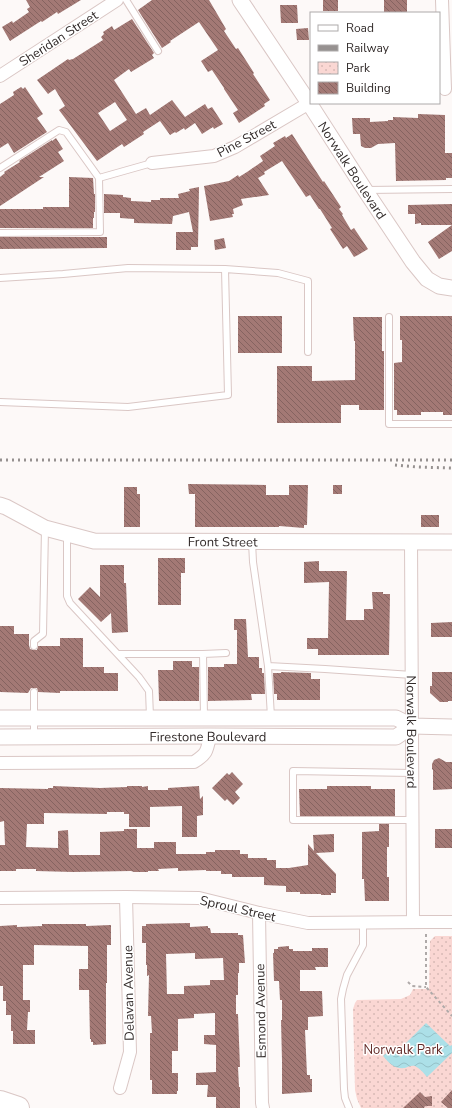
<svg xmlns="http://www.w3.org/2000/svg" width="452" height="1108" font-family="'Nunito Sans',sans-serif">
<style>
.park{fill:url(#park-dots)}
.water{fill:url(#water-waves)}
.building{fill:url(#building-back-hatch);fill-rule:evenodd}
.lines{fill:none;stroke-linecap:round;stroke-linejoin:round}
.service-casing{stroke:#dac7c5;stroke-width:8}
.minor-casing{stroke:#dac7c5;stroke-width:14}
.tertiary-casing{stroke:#dac7c5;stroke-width:17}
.motorway-casing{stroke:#dac7c5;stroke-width:24}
.path{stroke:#aea9a8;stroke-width:2;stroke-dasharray:3 3;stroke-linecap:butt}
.service{stroke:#fff;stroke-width:6}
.minor{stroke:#fff;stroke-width:12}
.tertiary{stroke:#fff;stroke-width:15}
.motorway{stroke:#fff;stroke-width:22}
.rail{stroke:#969190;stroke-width:3;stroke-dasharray:2 4;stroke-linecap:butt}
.labels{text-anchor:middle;stroke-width:3;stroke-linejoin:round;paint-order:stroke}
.street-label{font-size:13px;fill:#322b2a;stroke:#fff}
.park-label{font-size:13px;fill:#642b28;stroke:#fff}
</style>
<defs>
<pattern id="park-dots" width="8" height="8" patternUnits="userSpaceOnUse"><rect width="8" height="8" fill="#fad7d3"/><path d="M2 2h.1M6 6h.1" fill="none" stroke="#d7b9b5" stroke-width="1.8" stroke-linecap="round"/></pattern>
<pattern id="water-waves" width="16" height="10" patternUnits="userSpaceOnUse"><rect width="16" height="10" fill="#ace0e8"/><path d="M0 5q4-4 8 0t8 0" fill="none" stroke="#94c0c7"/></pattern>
<pattern id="building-back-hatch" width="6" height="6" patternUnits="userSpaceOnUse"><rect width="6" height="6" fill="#a37975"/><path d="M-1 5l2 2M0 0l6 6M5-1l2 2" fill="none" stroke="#856360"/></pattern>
</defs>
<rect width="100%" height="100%" fill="#fdf9f8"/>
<!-- park -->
<path class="park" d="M435,936H452V1108H361L357,1099L355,1090L353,1009L355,1003L357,1000L401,999L410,995L413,989H429L430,941Z"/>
<!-- water -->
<path class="water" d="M426,1023L450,1046L452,1045V1053L427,1077C424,1073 419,1068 415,1066C411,1065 408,1067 405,1068C394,1069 390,1064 383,1056L392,1048L401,1057L404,1054L400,1049Z"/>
<!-- building -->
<path class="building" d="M26,0H81L58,14L57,12L42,22L41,21L10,41L2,27L12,21L13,23L29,12L27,9L30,7Z
M152,0H209L226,29L224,31L236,49L238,48L254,73L253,74L270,100L264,104L265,106L239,123L233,113L238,110L224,89V88L212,70L208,72L201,61L218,50L199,22L170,41L171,42L162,48L138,10Z
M323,0H338V11H323Z
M384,0H407V13H384Z
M280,5H297L298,23H281Z
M132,19L154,53L152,55L154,58L131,72L129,69L114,80L136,114L146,108L150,115L172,100L185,117L205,104L208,109L212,107L223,124L214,129L213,127L202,134L195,123L185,130L184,128L176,133L175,132L170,135L160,121L143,132L144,134L124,147L122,144L97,161L59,110L65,106L55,89L48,94L37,80L68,59L69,60L73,59L103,40L101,37L104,34L103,32L112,26L114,30ZM115,102L127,120L110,131L98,113Z
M308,28L309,40H297L296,29Z
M21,87L23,89L25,87L43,114L37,118L47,132L14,153L8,143L0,148V104L14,95L13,92Z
M418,114L445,115V153H452V178H446V180L396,181L395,143L378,144L371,148H365L361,146L360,134H353L352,118H370V122L388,121V120H393V117L418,118Z
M292,134L323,182L324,181L341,207L339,209L343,214L342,215L351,230L354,228L368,249L358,255L354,257L347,246L343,249L330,229L332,228L320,209H319L310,195L306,197L282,161L264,172L265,174L258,178L269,195L241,199L243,205L233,209L234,214H232L233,217L210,221L204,186L229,181L238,175L239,177L247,172L263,161L260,156L275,146L273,143L285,136L286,138Z
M56,138L63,149L58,152L64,161L39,177H44L0,206V177L5,173L4,172L20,162L19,161L52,140V141Z
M69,177L93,178L94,194H95V212H94V218H93V228H0V209H43V207H69Z
M199,187L198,247H191V250H176V232H193L189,212L173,216L172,224L134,223V219L120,218V213H104V194L123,195V197L131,198V201L151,202V200H160V198H179L178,194L190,191L189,189Z
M452,204V225H421V223L415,224V214H408V205Z
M452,225V251L439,259L428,242Z
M0,237H107V248L0,249Z
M224,238L226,248L215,250L214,240Z
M238,316H282V353H238Z
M400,316H452V415H443V412H421V415H397V410H394V363L402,362V340H400Z
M353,317H382V351H384V410H359V405H341V423H277V366H312V381L355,380V341H354Z
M188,484L266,485V495H289V485H308L307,525H304V528L279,526V527H195V494H189Z
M333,485H342V494H333Z
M124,487H137V494H140V527H124Z
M421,515H439V527H421Z
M158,558H185V573H181V605H158Z
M319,561V571H347L346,620H364V609H373L372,592H383V594H390L389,655H318V649H307V638H328L329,582L304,583V562Z
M100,565H124V583H126L128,632L112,633L111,613L101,622L78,599L90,587L100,597Z
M234,619H246L248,657H259V668H262V673H264L265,694H251L252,700L208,701V667H224V664H237V630H234Z
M452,622V637H431V623Z
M0,626H14V634H29V645L30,649L34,650H37L38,646H60V638H83V667H104V673H118V691H60V693L38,692L37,688H31L28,693L0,692Z
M173,661H192V667H199V701H159L158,670H173Z
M281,672L311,673V679H320V700H277V694H274L273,673H281Z
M432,672H452V701H448V702H440L430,693V686H432Z
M439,758L446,762H452V789L433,790V770L432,769V764L434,760Z
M232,772L243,784L235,792L240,798L233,805L227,799L225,801L212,788L227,773L229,775Z
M53,786L100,788L127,787V786H142V787L148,786V790H168V788L199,786L200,799L203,796V815L197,816V837H182V806L150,807V827H129V814H124V812H107V814L44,813V824H27L26,847L58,848V831L68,830L69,855H100V832L124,831V829H137V848H154V842H176V854H206V852H215V850H240V854H248V858H267V860H276V868H289L308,865V844L314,851L313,835L334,834V852L316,853L336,874V893H331V895H321V894H300V892H286V886L264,885V877H232V874H221V871H206V870L178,871V868L158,869L159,871H148V872H134L131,871L73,872L36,871V869H16V871H0V845H5L4,821L0,822V788L48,789V788H53Z
M327,786H371V789H395V816H300L299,789H327Z
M379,824H389V847H387V877H389V901H365L364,879H362V832L379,831Z
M435,829H452V848H435Z
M190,923V927L208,926V928H210L211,933H238V935H243L245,963H239V973H238V995H236V1014H238L240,1067H238L239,1087H240V1108H216V1097H207L208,1085H196V1073L216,1072V1045L204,1044V1035H215V1013L194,1014V1018L178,1019V1051H172V1073H178V1091H177V1094H152V1080H150V1033H152L151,1016H148L149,975L147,976V965H146V943H142V926H146V924ZM195,953V959L223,958L224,980H210V985L184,986V994H167L166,954Z
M42,924H86V926L111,925V945H107V983H106V1044L93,1045V1042H91V1039H90L89,990H79V969H88V946L34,945V965H23V1000H30V1012H28L27,1030H35V1044H13V1031H11V1015H6V1001H3V986H0V926L17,925V927L42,926Z
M289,946V949H293V951H312V948H328V967H315L316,970H300V991H322L323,1016L308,1017V1030H305L307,1075H310V1079H312V1092L282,1094V1061L281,1020H282V1000H280L279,981H274L273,953H274V949H278V947Z
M452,1090V1108H448L441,1102Z
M420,1092L425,1097L432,1096V1106H425L424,1108H403Z"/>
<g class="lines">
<defs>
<path id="service" d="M126,0L158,51
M0,168L59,130L66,132L99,178L100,232L0,233
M99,178L152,163
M366,190L452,189
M225,269L278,273L308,281V352
M0,278L63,274L128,268L225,269L228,395L128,407L0,402
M389,317V424H452
M67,534V596L70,603L139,677L149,691L150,717
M252,542L253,562L268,666L271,717
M34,646V641L43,634L45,528
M118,654H203L204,717
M203,654L226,653
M268,666L325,669L412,675
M34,692V736
M412,773L293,771V820H413
M349,1108L345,1098L344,1089L341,999L343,989L347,975L363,945V923"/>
<g id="minor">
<path d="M442,0L445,89"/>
<path d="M0,76L117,0"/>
<path d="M152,163L214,156L235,147L311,102"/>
<path id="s1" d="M411,541L413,922"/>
<path d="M0,763L194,762C207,754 207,751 210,736"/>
<path d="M0,898L126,897L199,898L259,913L308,923L426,922H452"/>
<path d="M259,913L262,1103L263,1108"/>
<path d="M120,1088L130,1052L126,897"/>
</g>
<g id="tertiary">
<path id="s2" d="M240,0L309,103L365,190L413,262L427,279L439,286L452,288"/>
<path id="s3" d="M0,505L6,507L45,528L94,541L452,542"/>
<path d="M0,718H396L412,726L452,727"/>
<path id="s4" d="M0,737L210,736L396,737L412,726"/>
</g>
<path id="motorway" d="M0,1102L18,1108"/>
</defs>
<!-- service casing -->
<use href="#service" class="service-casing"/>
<!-- minor casing -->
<use href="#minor" class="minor-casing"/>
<!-- tertiary casing -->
<use href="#tertiary" class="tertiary-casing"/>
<!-- motorway casing -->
<use href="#motorway" class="motorway-casing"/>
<!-- path -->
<path class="path" d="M426,934V987L452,1016
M408,982L412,986L426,987"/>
<!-- service -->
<use href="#service" class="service"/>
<!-- minor -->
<use href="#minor" class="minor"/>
<!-- tertiary -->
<use href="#tertiary" class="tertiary"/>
<!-- motorway -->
<use href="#motorway" class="motorway"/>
<!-- rail -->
<path class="rail" d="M0,460H452
M395,465L417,467L452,468"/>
</g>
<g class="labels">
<!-- street labels -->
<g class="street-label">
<text transform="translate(58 38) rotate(-33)" y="5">Sheridan Street</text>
<text transform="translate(246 138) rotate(-28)" y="5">Pine Street</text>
<text dy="5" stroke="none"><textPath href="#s2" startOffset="204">Norwalk Boulevard</textPath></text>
<text dy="5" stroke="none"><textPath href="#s3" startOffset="230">Front Street</textPath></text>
<text dy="5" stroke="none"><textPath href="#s1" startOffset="191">Norwalk Boulevard</textPath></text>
<text dy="5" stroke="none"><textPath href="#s4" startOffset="208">Firestone Boulevard</textPath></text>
<text transform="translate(238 908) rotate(13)" y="5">Sproul Street</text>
<text transform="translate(128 993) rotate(-91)" y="5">Delavan Avenue</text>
<text transform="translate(260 1011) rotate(-91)" y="5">Esmond Avenue</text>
</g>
<!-- park labels -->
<g class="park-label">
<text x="403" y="1054">Norwalk Park</text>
</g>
</g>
<!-- legend -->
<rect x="310" y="12" width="130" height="92" fill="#ffffff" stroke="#adaaaa"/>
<rect x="318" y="25" width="20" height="6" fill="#ffffff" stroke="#adaaaa"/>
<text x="346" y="32" font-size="12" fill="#322b2a">Road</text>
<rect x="318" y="45" width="20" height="6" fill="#969190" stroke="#adaaaa"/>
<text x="346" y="52" font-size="12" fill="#322b2a">Railway</text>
<rect x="318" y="62" width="20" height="12" fill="url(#park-dots)" stroke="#adaaaa"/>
<text x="346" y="72" font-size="12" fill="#322b2a">Park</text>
<rect x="318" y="82" width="20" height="12" fill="url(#building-back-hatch)" stroke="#adaaaa"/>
<text x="346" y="92" font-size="12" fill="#322b2a">Building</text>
</svg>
